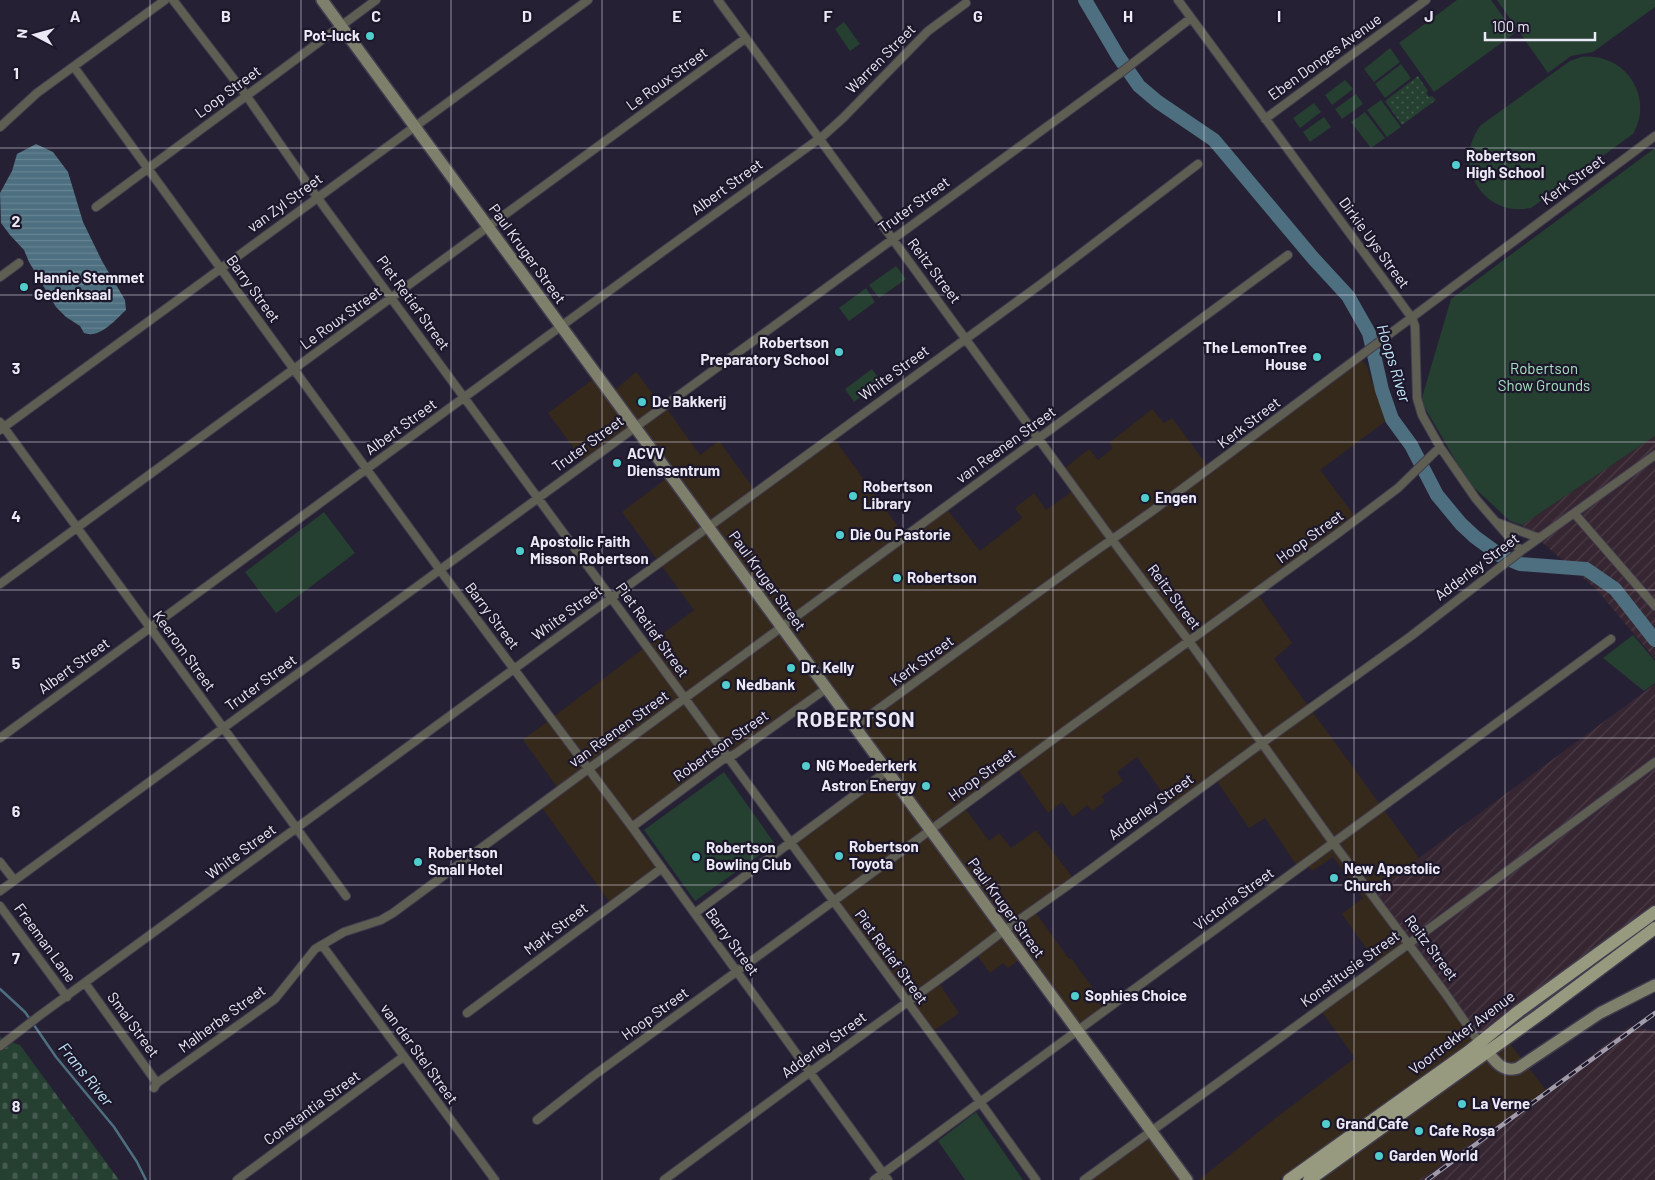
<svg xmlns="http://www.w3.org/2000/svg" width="1655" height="1180" font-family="Barlow,sans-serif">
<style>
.commercial{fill:#35291b}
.industrial{fill:url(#industrial-furrows)}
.grass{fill:url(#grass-dots)}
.cemetery{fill:url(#cemetery-stones)}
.park{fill:#253f31}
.water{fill:url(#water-rules)}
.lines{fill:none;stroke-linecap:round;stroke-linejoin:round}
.stream{stroke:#4d6f7f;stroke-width:2.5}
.river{stroke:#4d6f7f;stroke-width:14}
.street-casing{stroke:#423c4f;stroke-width:10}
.secondary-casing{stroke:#423c4f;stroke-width:14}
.primary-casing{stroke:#423c4f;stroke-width:15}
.street{stroke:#5e5f52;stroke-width:8}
.secondary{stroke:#7e806b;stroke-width:11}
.primary{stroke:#979a7e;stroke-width:12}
.rail-casing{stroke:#9f9baa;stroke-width:4.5}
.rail{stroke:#1c172a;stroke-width:2.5;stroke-dasharray:8;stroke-linecap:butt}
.grid{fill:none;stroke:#ece9f6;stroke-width:1;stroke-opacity:0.55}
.poi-dot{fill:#52cdce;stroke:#1c172a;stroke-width:2}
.labels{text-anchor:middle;stroke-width:4.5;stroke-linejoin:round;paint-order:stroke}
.poi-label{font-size:15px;font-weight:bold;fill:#ece9f6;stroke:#1c172a;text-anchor:start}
.street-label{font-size:15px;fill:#ece9f6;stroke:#1c172a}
.park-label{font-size:15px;fill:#a6e1c0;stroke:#1c172a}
.water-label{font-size:16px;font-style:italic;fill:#c4e9fb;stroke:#1c172a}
.district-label{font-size:20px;font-weight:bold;letter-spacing:1px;fill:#ece9f6;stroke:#1c172a}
.grid-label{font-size:16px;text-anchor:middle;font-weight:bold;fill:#ece9f6;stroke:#1c172a;stroke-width:4.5;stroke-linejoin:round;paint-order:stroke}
</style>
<defs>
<pattern id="industrial-furrows" width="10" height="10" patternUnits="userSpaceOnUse" patternTransform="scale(1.25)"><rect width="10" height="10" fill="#362631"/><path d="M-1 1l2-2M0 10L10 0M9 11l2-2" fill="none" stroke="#4a3b45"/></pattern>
<pattern id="grass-dots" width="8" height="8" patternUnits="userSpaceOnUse" patternTransform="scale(1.25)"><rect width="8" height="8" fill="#253f31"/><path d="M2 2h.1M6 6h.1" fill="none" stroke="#455b4f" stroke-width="1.8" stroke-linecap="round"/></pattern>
<pattern id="cemetery-stones" width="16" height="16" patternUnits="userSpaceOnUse" patternTransform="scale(1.25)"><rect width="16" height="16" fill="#253f31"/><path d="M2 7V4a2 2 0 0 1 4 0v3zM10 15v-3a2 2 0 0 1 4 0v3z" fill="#455b4f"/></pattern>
<pattern id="water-rules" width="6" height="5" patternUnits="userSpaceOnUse" patternTransform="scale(1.25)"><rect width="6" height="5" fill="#4d6f7f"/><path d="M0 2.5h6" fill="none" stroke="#678492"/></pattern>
</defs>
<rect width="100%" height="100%" fill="#262034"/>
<!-- commercial -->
<path class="commercial" d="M1359,355L1367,367L1386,421L1320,470L1358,520L1257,593L1292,643L1274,659L1419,858L1375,893L1478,1035L1494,1023L1546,1090L1419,1180H1294L1288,1173L1279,1180H1199L1277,1117L1355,1058L1320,1009L1379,966L1342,914L1363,898L1333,857L1312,871L1306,864L1299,869L1265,818L1249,828L1214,777L1173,807L1137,757L1117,772L1123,781L1102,796L1105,801L1092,811L1087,805L1073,817L1062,802L1048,813L1017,768L964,807L989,841L999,833L1011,848L1036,830L1074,879L1033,909L1069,959L1071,958L1107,1008L1078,1029L1024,956L1008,968L1003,963L990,973L975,953L937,980L959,1013L932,1032L793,839L885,771L823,685L632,825L662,867L611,904L540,805L560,791L523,740L694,610L622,512L671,475L635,426L584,462L548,413L600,374L614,391L636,372L656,398L669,412L700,455L719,441L757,493L833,437L904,535L946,508L980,551L1022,518L1015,508L1034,493L1046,510L1077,488L1064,469L1089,449L1098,460L1113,448L1109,443L1152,409L1164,423L1172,418L1209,468Z
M1152,1133L1187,1180H1089Z"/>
<!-- industrial -->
<path class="industrial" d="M1655,436V659L1597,590L1522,525Z
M1655,684V905L1478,1035L1375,893L1419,858Z
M1630,1026L1655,1031V1180H1419L1546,1090Z"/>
<!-- grass -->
<path class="grass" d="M1418,76L1428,91L1426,93L1429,97L1432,96L1436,100L1402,125L1385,101Z"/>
<!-- cemetery -->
<path class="cemetery" d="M0,1036L2,1039L20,1045L119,1180H0Z"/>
<!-- park -->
<path class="park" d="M1457,0H1491L1515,33L1434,92L1399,43Z
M1497,0H1655V7L1593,52L1571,56L1548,73Z
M844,22L860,44L850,51L835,29Z
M1390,48L1400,62L1374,82L1364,69Z
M1581,57C1624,52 1655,96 1633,134L1531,208C1482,218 1451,163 1481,125L1570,61Z
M1401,64L1411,78L1385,98L1375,84Z
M1345,80L1353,89L1332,105L1325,95Z
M1356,94L1363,104L1342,119L1335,109Z
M1381,100L1401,127L1387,137L1367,110Z
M1314,103L1321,112L1300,128L1293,118Z
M1365,112L1385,138L1371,148L1351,122Z
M1324,117L1331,127L1310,142L1303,132Z
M1655,148V436L1522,525L1510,521L1468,482L1421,401L1451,299Z
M896,266L906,279L879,298L869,285Z
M866,288L875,302L849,321L839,308Z
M872,369L881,382L854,402L845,389Z
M324,512L355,553L276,613L245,572Z
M1633,635L1655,661V683L1644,691L1603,658Z
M724,772L775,844L695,901L644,830Z
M976,1112L1023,1180H965L938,1141Z"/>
<!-- water -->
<path class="water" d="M36,144L53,152L68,172L83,222L102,261L125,300L126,310C115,320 100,339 84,333L80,326L66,317L56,307L29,262L24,250L10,235L1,223L0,193L12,171L17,154Z"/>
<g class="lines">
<!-- stream -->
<path class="stream" d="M0,989L25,1012L56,1057L114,1127L137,1162L146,1180"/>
<!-- river -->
<path class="river" d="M1085,0L1118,56L1139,86L1158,102L1214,140L1313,258L1348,296L1369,333L1382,390L1392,419L1411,445L1437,495L1461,524L1475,537L1501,556L1520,564L1586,569L1615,589L1655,640"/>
<defs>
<path id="street" d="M173,0L246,95L314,193L948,1057L1036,1180
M718,0L1119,549L1189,641L1334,844L1445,993L1479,1042
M1178,0L1412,318L1415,326L1417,398L1422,415L1440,447L1476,499L1521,551
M74,67L440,570L632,827L888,1180
M1265,119L1426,0
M0,127L37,93L165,0
M96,207L376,0
M0,277L19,263
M0,422L346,896
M0,430L588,0
M1574,513L1655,606
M1496,522L1539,538
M0,584L746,38
M855,726L1080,562L1151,512L1655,136
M0,738L669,247L823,136L843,118L928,31L966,3
M632,827L722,760L735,754L827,688
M0,862L14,880
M0,891L1119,74L1191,18
M0,906L67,997
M695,913L887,771
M322,945L495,1180
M85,983L157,1083
M467,1013L662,868
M0,1046L39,1016L1041,284L1198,164
M154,1088L157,1083L275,999L315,949L344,932L381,920L393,913C691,693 990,474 1288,255
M537,1120L593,1076L868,876L1066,730L1337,534L1398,488L1440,447
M237,1180L403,1057
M664,1180L802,1078L952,970L998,935L1091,869L1262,743L1411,636L1521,551L1655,455
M874,1180L1611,639
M1084,1180L1365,976L1655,762"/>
<path id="secondary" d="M322,0L1187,1180
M1482,1045C1492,1056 1500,1074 1518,1068L1600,1013L1655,985"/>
<path id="primary" d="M1289,1180L1468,1052L1519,1011L1655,912
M1309,1180L1536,1017L1655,928"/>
</defs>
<!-- street casing -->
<use href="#street" class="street-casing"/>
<!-- secondary casing -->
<use href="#secondary" class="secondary-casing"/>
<!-- primary casing -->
<use href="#primary" class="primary-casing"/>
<!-- street -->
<use href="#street" class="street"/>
<!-- secondary -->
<use href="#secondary" class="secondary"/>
<!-- primary -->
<use href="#primary" class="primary"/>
<defs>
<path id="rail" d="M1427,1180L1655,1013"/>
</defs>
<!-- rail casing -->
<use href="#rail" class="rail-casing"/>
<!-- rail -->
<use href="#rail" class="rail"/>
</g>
<!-- grid -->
<path class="grid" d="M150,0V1180M301,0V1180M451,0V1180M602,0V1180M752,0V1180M903,0V1180M1053,0V1180M1204,0V1180M1354,0V1180M1505,0V1180M0,148H1655M0,295H1655M0,442H1655M0,590H1655M0,738H1655M0,885H1655M0,1032H1655"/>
<!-- markers -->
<g class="poi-dot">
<circle cx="370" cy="36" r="5"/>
<circle cx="1456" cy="165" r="5"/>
<circle cx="24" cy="287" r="5"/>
<circle cx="839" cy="352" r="5"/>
<circle cx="1317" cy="357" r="5"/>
<circle cx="642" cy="402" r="5"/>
<circle cx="617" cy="463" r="5"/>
<circle cx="853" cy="496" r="5"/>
<circle cx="1145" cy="498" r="5"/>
<circle cx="840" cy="535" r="5"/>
<circle cx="520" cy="551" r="5"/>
<circle cx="897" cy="578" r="5"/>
<circle cx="791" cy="668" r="5"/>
<circle cx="726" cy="685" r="5"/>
<circle cx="806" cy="766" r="5"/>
<circle cx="926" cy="786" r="5"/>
<circle cx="839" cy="856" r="5"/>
<circle cx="696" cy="857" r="5"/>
<circle cx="418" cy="862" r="5"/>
<circle cx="1334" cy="878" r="5"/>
<circle cx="1075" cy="996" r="5"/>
<circle cx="1462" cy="1104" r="5"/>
<circle cx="1326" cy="1124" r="5"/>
<circle cx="1419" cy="1131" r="5"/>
<circle cx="1379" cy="1156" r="5"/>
</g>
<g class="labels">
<!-- poi labels -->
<g class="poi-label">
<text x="360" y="41" text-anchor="end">Pot-luck</text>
<text x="1466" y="161">Robertson<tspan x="1466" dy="17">High School</tspan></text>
<text x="34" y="283">Hannie Stemmet<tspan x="34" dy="17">Gedenksaal</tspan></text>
<text x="829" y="348" text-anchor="end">Robertson<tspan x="829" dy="17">Preparatory School</tspan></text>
<text x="1307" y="353" text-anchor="end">The LemonTree<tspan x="1307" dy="17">House</tspan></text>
<text x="652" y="407">De Bakkerij</text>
<text x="627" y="459">ACVV<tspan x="627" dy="17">Dienssentrum</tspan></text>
<text x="863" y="492">Robertson<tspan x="863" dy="17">Library</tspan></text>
<text x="1155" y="503">Engen</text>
<text x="850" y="540">Die Ou Pastorie</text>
<text x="530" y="547">Apostolic Faith<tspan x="530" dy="17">Misson Robertson</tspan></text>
<text x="907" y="583">Robertson</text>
<text x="801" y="673">Dr. Kelly</text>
<text x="736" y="690">Nedbank</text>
<text x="816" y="771">NG Moederkerk</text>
<text x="916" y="791" text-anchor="end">Astron Energy</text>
<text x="849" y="852">Robertson<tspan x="849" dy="17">Toyota</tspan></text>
<text x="706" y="853">Robertson<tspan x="706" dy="17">Bowling Club</tspan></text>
<text x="428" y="858">Robertson<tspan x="428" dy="17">Small Hotel</tspan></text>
<text x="1344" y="874">New Apostolic<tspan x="1344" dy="17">Church</tspan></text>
<text x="1085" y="1001">Sophies Choice</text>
<text x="1472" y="1109">La Verne</text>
<text x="1336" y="1129">Grand Cafe</text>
<text x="1429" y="1136">Cafe Rosa</text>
<text x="1389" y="1161">Garden World</text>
</g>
<!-- street labels -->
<g class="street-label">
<text transform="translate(1325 57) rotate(-36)" y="5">Eben Donges Avenue</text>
<text transform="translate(881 59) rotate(-45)" y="5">Warren Street</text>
<text transform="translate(667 79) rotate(-36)" y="5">Le Roux Street</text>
<text transform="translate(228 92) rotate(-36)" y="5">Loop Street</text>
<text transform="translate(1573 180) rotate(-36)" y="5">Kerk Street</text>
<text transform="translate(727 187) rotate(-36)" y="5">Albert Street</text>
<text transform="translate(285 203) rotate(-36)" y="5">van Zyl Street</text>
<text transform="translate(914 205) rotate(-36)" y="5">Truter Street</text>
<text transform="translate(1374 243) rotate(54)" y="5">Dirkie Uys Street</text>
<text transform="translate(527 254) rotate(54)" y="5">Paul Kruger Street</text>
<text transform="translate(934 271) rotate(53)" y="5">Reitz Street</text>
<text transform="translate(253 289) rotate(54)" y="5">Barry Street</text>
<text transform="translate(413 303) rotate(54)" y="5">Piet Retief Street</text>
<text transform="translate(341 318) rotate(-36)" y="5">Le Roux Street</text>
<text transform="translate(894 373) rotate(-36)" y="5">White Street</text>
<text transform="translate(1249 423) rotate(-37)" y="5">Kerk Street</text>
<text transform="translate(401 427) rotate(-36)" y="5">Albert Street</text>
<text transform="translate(588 444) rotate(-36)" y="5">Truter Street</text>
<text transform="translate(1006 445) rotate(-36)" y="5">van Reenen Street</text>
<text transform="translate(1310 537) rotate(-36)" y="5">Hoop Street</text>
<text transform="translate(1477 567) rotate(-37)" y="5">Adderley Street</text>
<text transform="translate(767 581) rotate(54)" y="5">Paul Kruger Street</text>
<text transform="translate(1174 597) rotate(53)" y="5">Reitz Street</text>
<text transform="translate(567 613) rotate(-36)" y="5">White Street</text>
<text transform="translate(492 616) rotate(53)" y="5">Barry Street</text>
<text transform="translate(652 630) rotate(54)" y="5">Piet Retief Street</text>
<text transform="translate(184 651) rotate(54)" y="5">Keerom Street</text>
<text transform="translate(922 661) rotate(-36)" y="5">Kerk Street</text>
<text transform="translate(74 666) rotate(-36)" y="5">Albert Street</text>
<text transform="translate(261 683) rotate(-36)" y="5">Truter Street</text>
<text transform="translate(619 729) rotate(-36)" y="5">van Reenen Street</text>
<text transform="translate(721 746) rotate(-35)" y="5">Robertson Street</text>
<text transform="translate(982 775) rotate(-36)" y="5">Hoop Street</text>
<text transform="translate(1151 807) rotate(-36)" y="5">Adderley Street</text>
<text transform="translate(241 852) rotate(-36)" y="5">White Street</text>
<text transform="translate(1234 899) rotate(-36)" y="5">Victoria Street</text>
<text transform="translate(1006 908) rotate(54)" y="5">Paul Kruger Street</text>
<text transform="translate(556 929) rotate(-37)" y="5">Mark Street</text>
<text transform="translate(732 942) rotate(54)" y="5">Barry Street</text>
<text transform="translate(45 943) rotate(54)" y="5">Freeman Lane</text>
<text transform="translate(1431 948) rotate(53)" y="5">Reitz Street</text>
<text transform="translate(891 957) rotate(54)" y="5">Piet Retief Street</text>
<text transform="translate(1350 969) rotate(-36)" y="5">Konstitusie Street</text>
<text transform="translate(655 1014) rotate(-36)" y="5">Hoop Street</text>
<text transform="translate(222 1019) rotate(-36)" y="5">Malherbe Street</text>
<text transform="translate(133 1025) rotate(54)" y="5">Smal Street</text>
<text transform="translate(1462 1033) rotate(-37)" y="5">Voortrekker Avenue</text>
<text transform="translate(824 1045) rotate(-36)" y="5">Adderley Street</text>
<text transform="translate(419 1054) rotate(54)" y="5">van der Stel Street</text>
<text transform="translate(312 1108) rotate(-36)" y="5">Constantia Street</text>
</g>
<!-- park labels -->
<g class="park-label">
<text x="1544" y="374">Robertson<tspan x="1544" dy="17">Show Grounds</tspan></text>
</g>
<!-- water labels -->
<g class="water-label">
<text transform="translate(1394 363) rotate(73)" y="6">Hoops River</text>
<text transform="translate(86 1074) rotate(51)" y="6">Frans River</text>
</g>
<!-- district labels -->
<g class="district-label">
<text x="856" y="727">ROBERTSON</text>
</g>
</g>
<g class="grid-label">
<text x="75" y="22">A</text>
<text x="226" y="22">B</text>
<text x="376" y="22">C</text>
<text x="527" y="22">D</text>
<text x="677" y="22">E</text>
<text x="828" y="22">F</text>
<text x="978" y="22">G</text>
<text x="1128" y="22">H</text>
<text x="1279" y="22">I</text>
<text x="1429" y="22">J</text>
<text x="16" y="79">1</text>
<text x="16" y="227">2</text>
<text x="16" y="374">3</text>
<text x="16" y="522">4</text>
<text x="16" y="669">5</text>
<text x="16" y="817">6</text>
<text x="16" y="964">7</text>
<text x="16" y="1112">8</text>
</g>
<!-- north arrow -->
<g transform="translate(35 35) rotate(276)" stroke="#1c172a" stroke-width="4" paint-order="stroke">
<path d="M0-4L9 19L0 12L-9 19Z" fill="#ece9f6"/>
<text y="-8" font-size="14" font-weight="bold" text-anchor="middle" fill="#ece9f6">N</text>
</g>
<!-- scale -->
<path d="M1485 32v8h110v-8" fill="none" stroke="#ece9f6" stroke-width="2.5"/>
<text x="1492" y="32" font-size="15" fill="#ece9f6" stroke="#1c172a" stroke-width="4" paint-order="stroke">100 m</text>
</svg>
